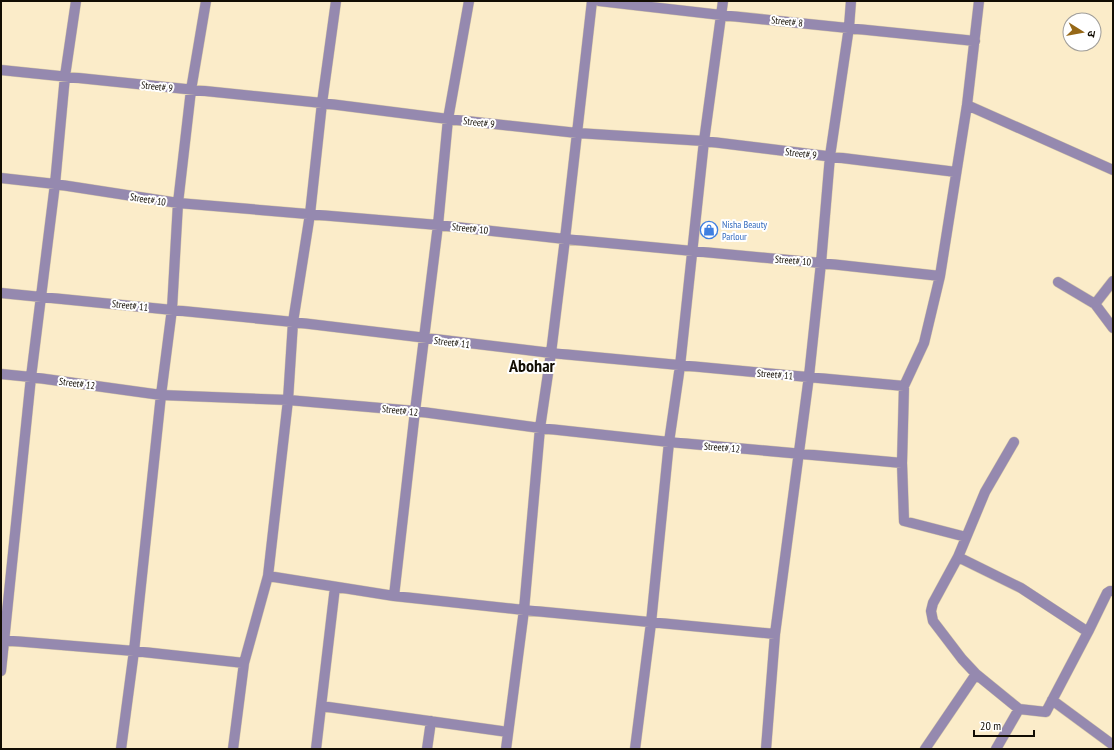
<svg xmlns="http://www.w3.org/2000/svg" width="1114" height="750" font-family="'PT Sans Narrow','Noto Sans Devanagari',sans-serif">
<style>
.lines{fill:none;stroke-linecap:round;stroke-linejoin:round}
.minor-casing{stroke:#d6c8a9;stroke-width:11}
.minor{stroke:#9589af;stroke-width:10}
.labels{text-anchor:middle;stroke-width:4;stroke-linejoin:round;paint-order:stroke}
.street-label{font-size:10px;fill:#120d03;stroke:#fff}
.shop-label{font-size:10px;fill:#366cbe;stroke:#fff;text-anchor:start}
.town-label{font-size:18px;font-weight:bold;fill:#120d03;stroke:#fff}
</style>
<rect width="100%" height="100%" fill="#fbecc9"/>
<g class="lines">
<defs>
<path id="minor" d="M599,1L721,15L975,41
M1,70L322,103L448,119L577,133L704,141L956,172
M967,105L1113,170
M1,178L55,184L178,203L438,225L565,239L821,263L940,276
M1058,282L1095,304L1113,328
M1,293L293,322L551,353L904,386
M1095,304L1113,281
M1,374L31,377L161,395L288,400L415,411L540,428L669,442L902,463
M1014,442L985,492L958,557L933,603L931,611L933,621L962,659L976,674L1019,709
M966,537L904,521L902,463L904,386L924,343L940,276L967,105L979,1
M958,557L1021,588L1088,632
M268,576L288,400L293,322L310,214L322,103L336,1
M394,596L415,411L438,225L448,119L469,1
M1,640L134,651L244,663
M1,671L31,377L55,184L65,76L76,1
M1052,700L1113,745
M321,706L508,732
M121,749L134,651L161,395L172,309L178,203L191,90L206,1
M233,749L244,663L268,576L394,596L524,610L775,634
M316,749L335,587
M427,749L431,721
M506,749L524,610L540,428L551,353L565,239L592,1
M635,749L651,623L669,442L680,366L704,141L723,1
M766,749L775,634L809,376L821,263L830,156L849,27L851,1
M925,749L976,674
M996,749L1019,709L1046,712L1047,710L1088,632L1107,593L1110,591H1113"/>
</defs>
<!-- minor casing -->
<use href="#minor" class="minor-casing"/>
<!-- minor -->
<use href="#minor" class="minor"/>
</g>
<!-- icons -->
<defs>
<symbol id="shop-ring" viewBox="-11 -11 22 22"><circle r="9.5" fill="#fff" stroke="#3f7fe0" stroke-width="1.5"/><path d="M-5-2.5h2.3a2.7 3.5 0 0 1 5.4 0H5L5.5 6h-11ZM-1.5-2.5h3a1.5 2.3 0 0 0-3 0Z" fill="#3f7fe0"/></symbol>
</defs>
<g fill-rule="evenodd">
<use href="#shop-ring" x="699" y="220" width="20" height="20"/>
</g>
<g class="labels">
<!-- street labels -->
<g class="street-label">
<text transform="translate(787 21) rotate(6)" y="4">Street# 8</text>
<text transform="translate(157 86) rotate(6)" y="4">Street# 9</text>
<text transform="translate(479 122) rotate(7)" y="4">Street# 9</text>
<text transform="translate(801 153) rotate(7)" y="4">Street# 9</text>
<text transform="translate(148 199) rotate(9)" y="4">Street# 10</text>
<text transform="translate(470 228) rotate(6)" y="4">Street# 10</text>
<text transform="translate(793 260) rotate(5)" y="4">Street# 10</text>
<text transform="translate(130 305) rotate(6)" y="4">Street# 11</text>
<text transform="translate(452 342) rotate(7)" y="4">Street# 11</text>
<text transform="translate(775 374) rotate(5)" y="4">Street# 11</text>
<text transform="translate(77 383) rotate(8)" y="4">Street# 12</text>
<text transform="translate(400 410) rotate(6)" y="4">Street# 12</text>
<text transform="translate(722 447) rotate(5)" y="4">Street# 12</text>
</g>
<!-- shop labels -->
<g class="shop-label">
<text x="722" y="228">Nisha Beauty<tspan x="722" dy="12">Parlour</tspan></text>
</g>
<!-- town labels -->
<g class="town-label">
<text x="532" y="372">Abohar</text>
</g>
</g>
<!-- border -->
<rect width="1114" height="750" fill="none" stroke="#120d03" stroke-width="4"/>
<!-- north arrow -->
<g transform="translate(1082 32) rotate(101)"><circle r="19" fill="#ffffff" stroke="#a09e9a"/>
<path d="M0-3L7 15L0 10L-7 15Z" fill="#966817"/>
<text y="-6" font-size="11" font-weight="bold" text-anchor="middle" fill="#120d03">उ</text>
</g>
<!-- scale -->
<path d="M974 730v6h60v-6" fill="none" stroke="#120d03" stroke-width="2"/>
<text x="980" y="730" font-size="12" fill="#120d03" stroke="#ffffff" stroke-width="3" paint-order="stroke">20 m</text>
</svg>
